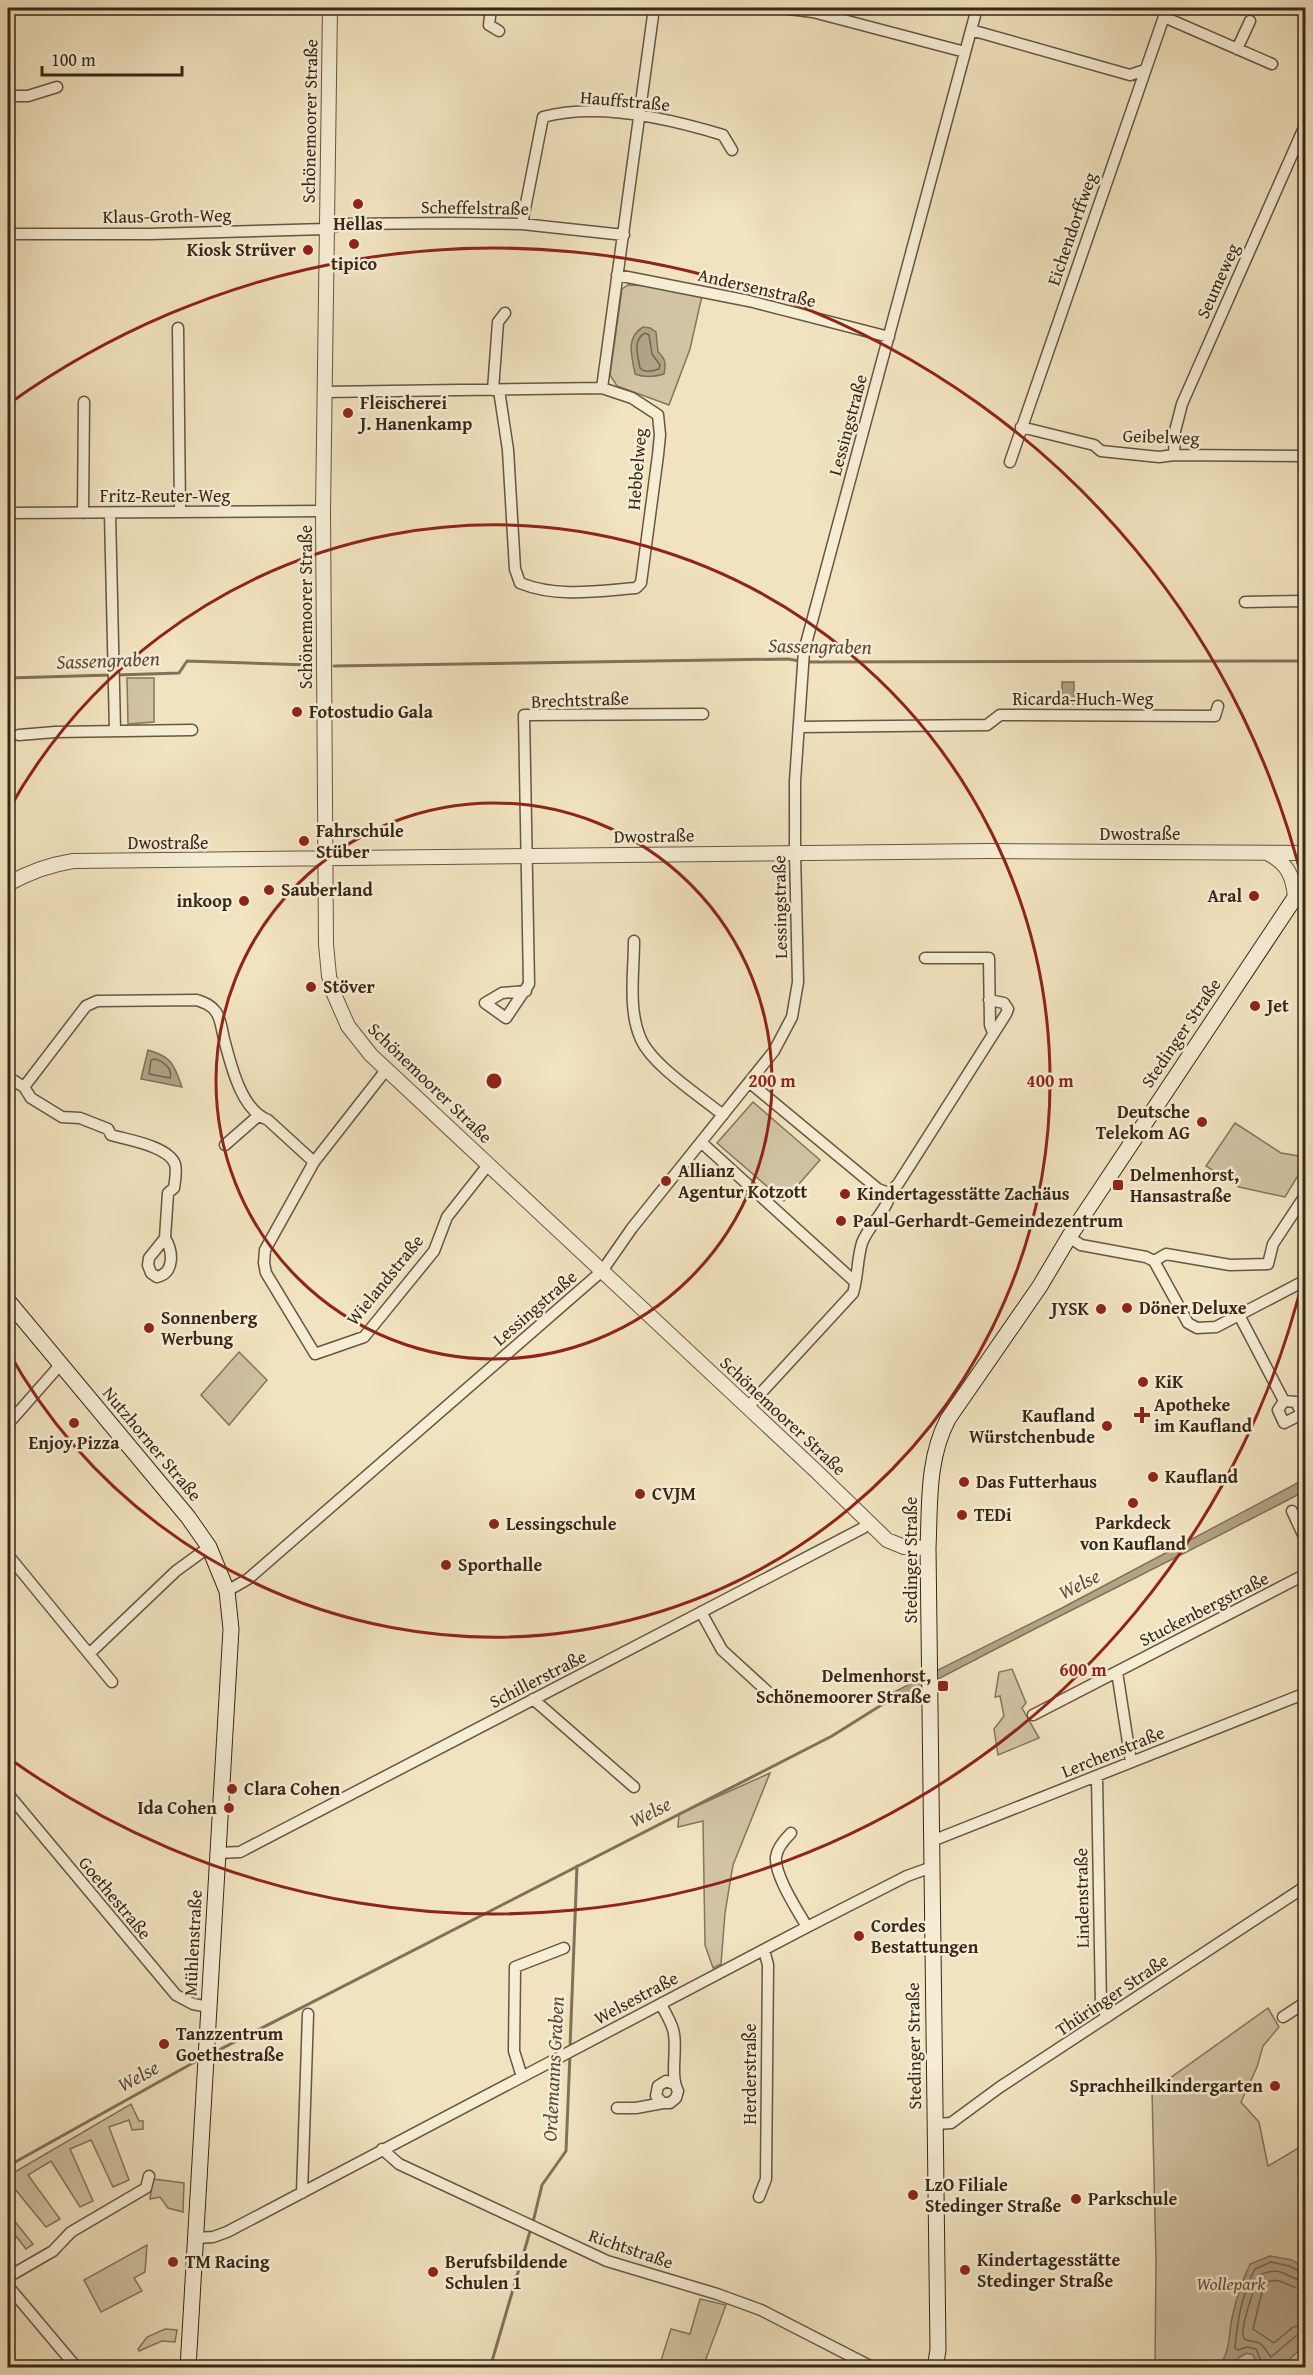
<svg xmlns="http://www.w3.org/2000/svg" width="1313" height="2375" font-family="'Gentium Book Plus',serif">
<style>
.green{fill:#d1c3a3;stroke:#84755e;stroke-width:1.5}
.water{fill:#b2a386;stroke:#81715a;stroke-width:1.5}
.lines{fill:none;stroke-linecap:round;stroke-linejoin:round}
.shore{stroke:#74654f;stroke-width:1.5}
.stream{stroke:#81715a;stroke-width:3}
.minor-casing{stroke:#665642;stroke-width:13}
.tertiary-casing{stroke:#665642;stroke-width:16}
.secondary-casing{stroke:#372718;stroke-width:17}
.minor{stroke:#f6edd5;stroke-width:10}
.tertiary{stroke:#f6edd5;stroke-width:14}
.secondary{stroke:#f6edd5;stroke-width:15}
.ring{fill:none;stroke:#8f2418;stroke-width:3}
.poi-dot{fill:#8f2418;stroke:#f6edd5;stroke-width:2}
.labels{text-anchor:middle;stroke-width:5;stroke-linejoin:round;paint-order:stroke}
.street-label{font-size:18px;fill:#372718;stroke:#f6edd5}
.poi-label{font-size:18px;font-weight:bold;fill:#372718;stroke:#f6edd5;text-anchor:start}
.park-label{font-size:18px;font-style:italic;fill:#5e4e3b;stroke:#f6edd5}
.water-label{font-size:20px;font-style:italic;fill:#5c4c39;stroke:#f6edd5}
.centre{fill:#8f2418;stroke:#f6edd5;stroke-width:3}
.ring-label{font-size:18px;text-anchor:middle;font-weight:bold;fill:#8f2418;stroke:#f6edd5;stroke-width:5;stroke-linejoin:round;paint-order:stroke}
</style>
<rect width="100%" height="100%" fill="#f1e3bf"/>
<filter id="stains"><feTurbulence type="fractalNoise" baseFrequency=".00333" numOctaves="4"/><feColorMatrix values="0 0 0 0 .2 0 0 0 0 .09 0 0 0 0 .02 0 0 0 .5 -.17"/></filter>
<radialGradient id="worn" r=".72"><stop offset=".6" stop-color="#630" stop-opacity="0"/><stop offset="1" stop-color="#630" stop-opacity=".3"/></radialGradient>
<!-- green -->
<path class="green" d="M628,285L654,286L702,296L690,349L669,405L617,386L610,375L622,289Z
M127,678H154V722L128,724Z
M753,1102L820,1160L784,1201L717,1143Z
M1235,1123L1281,1153L1305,1157V1164L1285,1197L1239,1187L1206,1166Z
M239,1352L267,1380L229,1425L201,1395Z
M1012,1669L1026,1703L1022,1708L1039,1738L998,1755L994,1729L1004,1716L1000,1696L995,1697L999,1672Z
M770,1773L733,1865L725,1913L721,1964L713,1968L705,1945L703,1821L678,1827L679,1814Z
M1268,2008L1279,2027L1263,2046L1257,2067L1241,2102L1259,2122L1268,2166L1305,2144V2367H1155L1156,2261L1152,2091Z
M131,2104L139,2121H143V2129L132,2130L129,2120L109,2127L129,2180L113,2187L91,2140L70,2149L93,2201L80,2207L51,2161L28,2175L60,2219L46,2227L10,2183L8,2184V2176Z
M153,2179L184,2183L183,2212L168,2208L160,2197L150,2199Z
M8,2213L33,2244L26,2249L8,2226Z
M147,2245L145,2272L134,2278L142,2291L101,2312L84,2280Z
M700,2299L726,2305L703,2367H659L671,2329L690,2334Z
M165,2329L177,2330L175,2342L162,2341L139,2351L138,2349L147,2337Z"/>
<!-- water -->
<path class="water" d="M643,327L650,328L656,332L658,352C666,359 666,364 664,374C654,377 645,378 635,374C632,356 625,338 643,327Z
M1062,682H1074V704H1062Z
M148,1050C172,1057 174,1064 182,1087L141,1079Z
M1305,1479V1491C1168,1563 1028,1630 891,1704L886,1696L1062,1608Z
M1270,2256L1292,2260L1305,2269V2345L1281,2367H1259L1253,2355L1247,2353L1238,2358L1239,2367H1218C1231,2352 1228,2336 1232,2318C1236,2299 1242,2282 1250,2264Z"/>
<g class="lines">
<!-- shore -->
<path class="shore" d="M645,333L649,335L652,354L660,365L659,369C653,371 644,373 640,368C638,356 632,340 645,333Z
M155,1059C163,1061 173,1069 170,1078L149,1074L151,1060Z
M1306,2281C1286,2280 1284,2264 1260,2275C1256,2283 1237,2334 1245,2339C1248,2342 1256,2341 1259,2343C1265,2346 1267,2353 1271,2357L1296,2336L1306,2334
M1306,2290C1292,2290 1281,2276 1267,2282L1262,2292L1253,2329L1274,2343L1293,2327L1306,2324
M1264,2368L1256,2349L1247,2347L1238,2350L1235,2348C1237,2321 1242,2293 1255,2269L1271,2262L1289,2266L1306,2274"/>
<!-- stream -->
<path class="stream" d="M806,662L1306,661
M334,666L788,659L800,661
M117,675L179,673L187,661L310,665
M8,678L111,675
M570,2048L577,1866
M211,2054L832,1736L891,1699
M8,2166L200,2059
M533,2222L542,2185L566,2151L570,2054
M490,2368L531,2228"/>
<defs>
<path id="minor" d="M491,8L489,25L499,31
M781,8L813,12L965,52
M1164,17L1272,64
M971,30L1130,75L1145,70
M1237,49L1250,21
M8,96H28L57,87
M522,224L543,117C597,102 671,119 723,135L732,150
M8,234H150L326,229L346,224L449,223L522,224L624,235
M617,275L749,301L889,337
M178,328L180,511
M493,390L498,322L505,313
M499,390L508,450L515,569L520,583C557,598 598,591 636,588L641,583L658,455L660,435L658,415L632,398L602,388L654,8
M325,392L602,388
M1021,427L1094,445L1101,451L1159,457L1174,455L1306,456
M1174,455L1175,431L1182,404L1306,123
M1010,462L1167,8
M8,513L323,511
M83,513L84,402
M110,513L115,731
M1245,602L1306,601
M799,727L987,725L1000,715L1215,716L1218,706
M19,735L55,732L192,730
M634,941C634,971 628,1009 640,1037C650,1064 700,1096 723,1115
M925,958H989L990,1025L993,1033
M526,991L502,993L485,1003L506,1018L529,984L524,715L703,714
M386,1070L314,1162L265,1250L264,1263L266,1273L315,1354L364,1337L434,1251L447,1217L488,1165
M8,1077L24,1087L31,1098L62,1117L80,1118L108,1129L111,1135C128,1140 168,1146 175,1164C177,1171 175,1181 174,1188L168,1193L165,1238L149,1258L148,1265L151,1273L157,1277C175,1273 173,1251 165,1238
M749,1082L878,1189L889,1193
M24,1087L86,1006L97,1001L197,1000C205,1003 211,1005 216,1012C221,1019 222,1031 224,1039C231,1065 241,1110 268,1120L314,1162
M702,1143L854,1281
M225,1145L258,1116
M1069,1237L1081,1245L1146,1257L1154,1261L1188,1323L1197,1328L1216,1327L1306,1280
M1154,1261L1166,1254L1230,1265L1268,1264L1273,1244L1306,1194
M1239,1315L1284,1401L1278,1410L1284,1423L1302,1414L1296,1402L1284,1401
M748,1407L853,1293C858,1277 857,1259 862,1243C867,1229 880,1217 887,1203C891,1193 888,1193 898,1184L1006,1014L1008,1009L1004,1003L989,1000
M8,1424L60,1365
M1292,1511L1306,1541
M8,1555L112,1682
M227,1591L248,1579L602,1271L632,1228L774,1051L792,1017L798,982L795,852V781L804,651L977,8
M701,1612L722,1650L769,1693
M89,1654L176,1571L209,1547
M1117,1672L1131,1762
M533,1699L634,1787
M1033,1715L1306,1574
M1097,1777L1101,2005L1107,2017
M8,1794L176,1995L193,2004L209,2007
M791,1833C785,1839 777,1848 776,1857C774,1875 798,1911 807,1927
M932,1841L1306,1693
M218,1853L240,1852L863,1528L868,1522
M661,2004C665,2013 673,2024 674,2034C677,2052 670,2076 678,2091L676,2098L670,2103H663L656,2096L658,2086L666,2081L674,2084
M1283,2017L1306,2002
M522,2077L514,2051L515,1967L564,1948
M617,2108H636L663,2103
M935,2124L951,2123L1000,2087L1306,1886
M382,2149L399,2164L607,2261L717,2294L761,2310L874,2368
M302,2193L308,2014
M759,2197L766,2179L768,1965L764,1950
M196,2238L213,2237L227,2232L807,1927L907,1876L932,1867
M8,2277L53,2251L71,2232L146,2188L149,2176
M8,2286L77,2368"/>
<path id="tertiary" d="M330,8L323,511L326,944L329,976L334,994L348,1026L371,1055L816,1471L887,1540L904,1547L928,1548
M1267,853C1287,863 1293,875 1295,897
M8,884C29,872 48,865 73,861L988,851L1306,853"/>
<path id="secondary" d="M8,1301L188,1517L209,1547L227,1591L231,1629L188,2368
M935,2368L938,2350L928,1548C930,1504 927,1459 948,1419L1040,1286L1069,1237L1306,881"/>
</defs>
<!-- minor casing -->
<use href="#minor" class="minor-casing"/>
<!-- tertiary casing -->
<use href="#tertiary" class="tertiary-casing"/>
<!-- secondary casing -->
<use href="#secondary" class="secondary-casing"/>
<!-- minor -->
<use href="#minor" class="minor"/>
<!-- tertiary -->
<use href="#tertiary" class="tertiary"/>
<!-- secondary -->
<use href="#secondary" class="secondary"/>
</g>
<!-- distance rings -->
<g class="ring">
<circle cx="494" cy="1081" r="278"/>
<path d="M8 811A556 556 0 1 1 8 1351"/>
<path d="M1304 1275A833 833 0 0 1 10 1759M10 403A833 833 0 0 1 1304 887"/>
</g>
<!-- markers -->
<g class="poi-dot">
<circle cx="358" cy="204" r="6"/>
<circle cx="354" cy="244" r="6"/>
<circle cx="308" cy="250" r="6"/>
<circle cx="348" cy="413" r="6"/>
<circle cx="297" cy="712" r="6"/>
<circle cx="304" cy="841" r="6"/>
<circle cx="269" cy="890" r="6"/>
<circle cx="1254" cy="896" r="6"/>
<circle cx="244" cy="901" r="6"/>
<circle cx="311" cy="987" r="6"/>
<circle cx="1255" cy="1006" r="6"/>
<circle cx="1202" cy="1122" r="6"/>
<circle cx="666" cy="1181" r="6"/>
<rect x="1112" y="1179" width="12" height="12" rx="3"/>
<circle cx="845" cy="1194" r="6"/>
<circle cx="841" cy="1221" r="6"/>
<circle cx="1127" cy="1308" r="6"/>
<circle cx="1101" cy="1309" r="6"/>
<circle cx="149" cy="1328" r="6"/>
<circle cx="1143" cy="1382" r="6"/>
<path d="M1139 1406h6v6h6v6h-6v6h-6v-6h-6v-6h6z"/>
<circle cx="74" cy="1423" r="6"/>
<circle cx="1107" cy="1426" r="6"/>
<circle cx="1153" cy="1477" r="6"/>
<circle cx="964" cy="1482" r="6"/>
<circle cx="640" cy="1494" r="6"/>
<circle cx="1133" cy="1503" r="6"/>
<circle cx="962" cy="1515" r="6"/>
<circle cx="494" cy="1524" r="6"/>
<circle cx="446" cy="1565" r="6"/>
<rect x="937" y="1680" width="12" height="12" rx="3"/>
<circle cx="232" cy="1789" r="6"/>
<circle cx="229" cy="1808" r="6"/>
<circle cx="859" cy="1936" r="6"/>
<circle cx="164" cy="2044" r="6"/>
<circle cx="1275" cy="2086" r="6"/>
<circle cx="913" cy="2195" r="6"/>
<circle cx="1076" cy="2199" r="6"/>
<circle cx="173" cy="2262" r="6"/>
<circle cx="965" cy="2270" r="6"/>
<circle cx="433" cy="2272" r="6"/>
</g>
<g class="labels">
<!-- street labels -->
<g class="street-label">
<text transform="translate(625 101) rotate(5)" y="6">Hauffstraße</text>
<text transform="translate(310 121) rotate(-89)" y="6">Schönemoorer Straße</text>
<text transform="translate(475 208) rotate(1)" y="6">Scheffelstraße</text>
<text transform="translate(167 216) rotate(-1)" y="6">Klaus-Groth-Weg</text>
<text transform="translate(1072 229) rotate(-71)" y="6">Eichendorffweg</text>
<text transform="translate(1218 281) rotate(-66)" y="6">Seumeweg</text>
<text transform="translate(757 288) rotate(13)" y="6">Andersenstraße</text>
<text transform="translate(848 425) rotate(-75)" y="6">Lessingstraße</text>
<text transform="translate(1161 437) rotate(2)" y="6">Geibelweg</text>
<text transform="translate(637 469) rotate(-85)" y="6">Hebbelweg</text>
<text x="165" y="502">Fritz-Reuter-Weg</text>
<text transform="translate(306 607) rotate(-90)" y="6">Schönemoorer Straße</text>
<text x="1083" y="705">Ricarda-Huch-Weg</text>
<text transform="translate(580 700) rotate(-2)" y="6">Brechtstraße</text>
<text x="1140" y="840">Dwostraße</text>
<text transform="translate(654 836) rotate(-1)" y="6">Dwostraße</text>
<text x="168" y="849">Dwostraße</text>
<text transform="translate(780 907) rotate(-91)" y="6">Lessingstraße</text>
<text transform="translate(1181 1033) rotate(-56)" y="6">Stedinger Straße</text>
<text transform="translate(430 1083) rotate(44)" y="6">Schönemoorer Straße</text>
<text transform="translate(385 1280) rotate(-51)" y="6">Wielandstraße</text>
<text transform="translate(535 1308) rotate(-41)" y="6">Lessingstraße</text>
<text transform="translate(783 1416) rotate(43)" y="6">Schönemoorer Straße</text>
<text transform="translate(152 1444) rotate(50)" y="6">Nutzhorner Straße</text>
<text transform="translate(911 1560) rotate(-90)" y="6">Stedinger Straße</text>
<text transform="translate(1204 1609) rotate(-27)" y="6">Stuckenbergstraße</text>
<text transform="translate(538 1679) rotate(-27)" y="6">Schillerstraße</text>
<text transform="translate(1113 1752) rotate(-22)" y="6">Lerchenstraße</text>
<text transform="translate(115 1898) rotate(50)" y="6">Goethestraße</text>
<text transform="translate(1082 1898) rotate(-91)" y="6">Lindenstraße</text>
<text transform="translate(193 1943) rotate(-87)" y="6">Mühlenstraße</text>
<text transform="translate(1112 1995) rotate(-34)" y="6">Thüringer Straße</text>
<text transform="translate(636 1998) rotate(-28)" y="6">Welsestraße</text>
<text transform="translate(914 2046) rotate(-91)" y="6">Stedinger Straße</text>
<text transform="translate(750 2074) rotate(-90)" y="6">Herderstraße</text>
<text transform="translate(631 2249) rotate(19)" y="6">Richtstraße</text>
</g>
<!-- poi labels -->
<g class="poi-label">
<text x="358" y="230" text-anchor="middle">Hellas</text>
<text x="296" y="256" text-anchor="end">Kiosk Strüver</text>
<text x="354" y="270" text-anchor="middle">tipico</text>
<text x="360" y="409">Fleischerei<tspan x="360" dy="21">J. Hanenkamp</tspan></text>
<text x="309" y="718">Fotostudio Gala</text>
<text x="316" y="837">Fahrschule<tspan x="316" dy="21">Stüber</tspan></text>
<text x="281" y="896">Sauberland</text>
<text x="1242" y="902" text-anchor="end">Aral</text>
<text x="232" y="907" text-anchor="end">inkoop</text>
<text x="323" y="993">Stöver</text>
<text x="1267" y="1012">Jet</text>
<text x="1190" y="1118" text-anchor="end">Deutsche<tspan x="1190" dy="21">Telekom AG</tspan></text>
<text x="678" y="1177">Allianz<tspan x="678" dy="21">Agentur Kotzott</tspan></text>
<text x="1130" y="1181">Delmenhorst,<tspan x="1130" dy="21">Hansastraße</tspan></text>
<text x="857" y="1200">Kindertagesstätte Zachäus</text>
<text x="853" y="1227">Paul-Gerhardt-Gemeindezentrum</text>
<text x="1139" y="1314">Döner Deluxe</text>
<text x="1089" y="1315" text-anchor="end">JYSK</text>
<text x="161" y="1324">Sonnenberg<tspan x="161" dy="21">Werbung</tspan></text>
<text x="1155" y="1388">KiK</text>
<text x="1154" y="1411">Apotheke<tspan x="1154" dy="21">im Kaufland</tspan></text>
<text x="1095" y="1422" text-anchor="end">Kaufland<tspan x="1095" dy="21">Würstchenbude</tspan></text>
<text x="74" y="1449" text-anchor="middle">Enjoy Pizza</text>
<text x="1165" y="1483">Kaufland</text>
<text x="976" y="1488">Das Futterhaus</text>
<text x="652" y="1500">CVJM</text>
<text x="974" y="1521">TEDi</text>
<text x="1133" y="1529" text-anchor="middle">Parkdeck<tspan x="1133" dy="21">von Kaufland</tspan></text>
<text x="506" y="1530">Lessingschule</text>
<text x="458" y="1571">Sporthalle</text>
<text x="931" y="1682" text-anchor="end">Delmenhorst,<tspan x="931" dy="21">Schönemoorer Straße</tspan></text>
<text x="244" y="1795">Clara Cohen</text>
<text x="217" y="1814" text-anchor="end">Ida Cohen</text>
<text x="871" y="1932">Cordes<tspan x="871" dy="21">Bestattungen</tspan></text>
<text x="176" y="2040">Tanzzentrum<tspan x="176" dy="21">Goethestraße</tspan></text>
<text x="1263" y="2092" text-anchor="end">Sprachheilkindergarten</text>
<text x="925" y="2191">LzO Filiale<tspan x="925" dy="21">Stedinger Straße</tspan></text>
<text x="1088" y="2205">Parkschule</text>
<text x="977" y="2266">Kindertagesstätte<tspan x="977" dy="21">Stedinger Straße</tspan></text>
<text x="185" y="2268">TM Racing</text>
<text x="445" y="2268">Berufsbildende<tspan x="445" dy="21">Schulen 1</tspan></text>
</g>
<!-- park labels -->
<g class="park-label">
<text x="1231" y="2290">Wollepark</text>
</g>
<!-- water labels -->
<g class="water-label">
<text transform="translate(820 646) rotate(1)" y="7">Sassengraben</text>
<text transform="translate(108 660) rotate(-2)" y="7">Sassengraben</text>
<text transform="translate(1079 1584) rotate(-27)" y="7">Welse</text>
<text transform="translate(650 1812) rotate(-27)" y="7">Welse</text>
<text transform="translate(553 2069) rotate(-87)" y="7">Ordemanns Graben</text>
<text transform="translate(138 2076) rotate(-29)" y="7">Welse</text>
</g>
</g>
<circle cx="494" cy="1081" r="9" class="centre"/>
<g class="ring-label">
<text x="772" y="1087">200 m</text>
<text x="1050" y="1087">400 m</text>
<text x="1083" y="1676">600 m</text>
</g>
<!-- margin -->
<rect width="1313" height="2375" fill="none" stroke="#f1e3bf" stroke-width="30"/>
<rect x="9" y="9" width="1295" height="2357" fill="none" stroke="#372718" stroke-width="3"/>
<rect x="15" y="15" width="1283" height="2345" fill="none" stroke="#372718" stroke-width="1.5"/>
<!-- scale -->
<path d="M42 66v9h140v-9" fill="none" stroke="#372718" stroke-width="3"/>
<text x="51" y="66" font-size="18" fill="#372718" stroke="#f6edd5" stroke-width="4.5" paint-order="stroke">100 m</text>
<rect width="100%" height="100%" filter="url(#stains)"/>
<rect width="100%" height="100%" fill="url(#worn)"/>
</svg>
